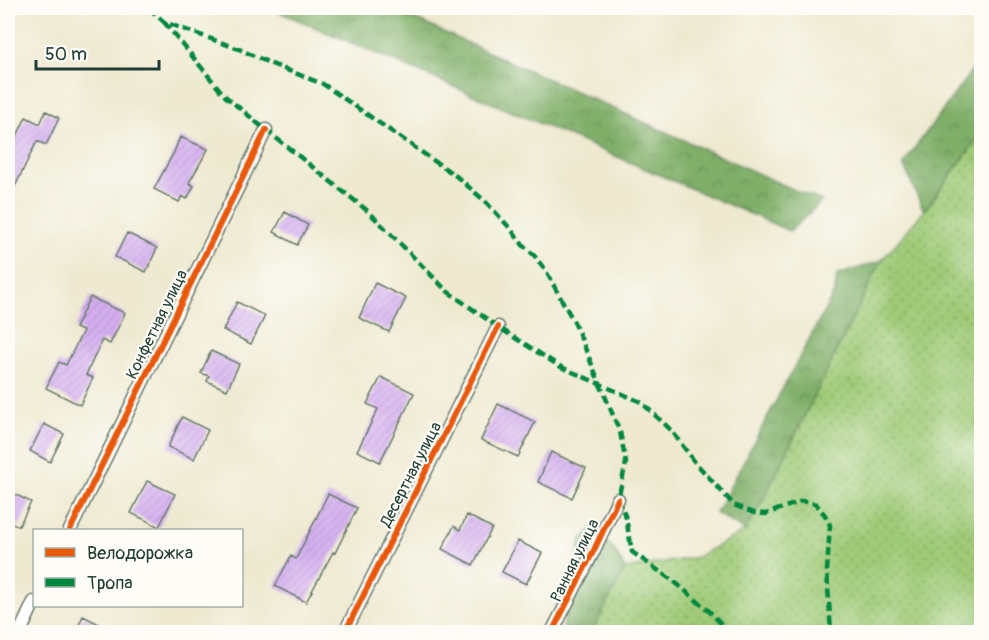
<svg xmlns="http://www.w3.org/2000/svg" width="989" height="640" font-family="Pangolin,sans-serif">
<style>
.grass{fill:url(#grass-dots);stroke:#5f8456;stroke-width:1.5}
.forest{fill:url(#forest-crowns);stroke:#4f764e;stroke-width:1.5}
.building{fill:url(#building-hatch)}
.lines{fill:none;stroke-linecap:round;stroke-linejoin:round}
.street-casing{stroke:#67796b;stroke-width:15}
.street{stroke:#fff;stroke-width:12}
.quiet{stroke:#00873e;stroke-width:4.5;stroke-dasharray:9 4.5;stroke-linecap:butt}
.cycleway-casing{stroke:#fdfcf7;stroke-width:10}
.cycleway{stroke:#e8590c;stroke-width:6}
.labels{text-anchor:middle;stroke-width:4.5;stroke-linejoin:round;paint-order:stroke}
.street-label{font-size:16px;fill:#1f3d34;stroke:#fdfcf7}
</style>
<defs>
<pattern id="grass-dots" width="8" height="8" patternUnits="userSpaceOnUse" patternTransform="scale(1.5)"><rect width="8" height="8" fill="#9fcb77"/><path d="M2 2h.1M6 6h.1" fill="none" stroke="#81a662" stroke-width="1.8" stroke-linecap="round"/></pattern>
<pattern id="forest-crowns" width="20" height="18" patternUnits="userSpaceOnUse" patternTransform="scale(1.5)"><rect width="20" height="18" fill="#7faf68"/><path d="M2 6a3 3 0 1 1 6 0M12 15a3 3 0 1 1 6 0" fill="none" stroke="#679056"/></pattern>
<pattern id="building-hatch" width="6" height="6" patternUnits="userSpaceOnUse" patternTransform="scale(1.5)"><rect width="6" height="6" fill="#d5aff1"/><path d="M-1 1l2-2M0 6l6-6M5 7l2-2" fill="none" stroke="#b697cf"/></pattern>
</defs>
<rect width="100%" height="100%" fill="#fdfcf7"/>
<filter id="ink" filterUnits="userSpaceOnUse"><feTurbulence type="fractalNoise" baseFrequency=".0167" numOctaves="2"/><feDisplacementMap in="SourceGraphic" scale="12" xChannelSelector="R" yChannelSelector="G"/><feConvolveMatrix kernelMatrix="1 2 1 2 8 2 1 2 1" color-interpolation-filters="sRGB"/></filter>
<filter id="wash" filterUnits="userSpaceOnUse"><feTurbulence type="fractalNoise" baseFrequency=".008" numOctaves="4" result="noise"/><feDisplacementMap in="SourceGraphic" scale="24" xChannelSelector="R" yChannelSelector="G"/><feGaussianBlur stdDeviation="1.35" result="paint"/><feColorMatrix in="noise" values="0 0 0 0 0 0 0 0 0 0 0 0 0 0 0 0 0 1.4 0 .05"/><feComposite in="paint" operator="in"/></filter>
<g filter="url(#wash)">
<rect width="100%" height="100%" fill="#eee9d0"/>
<!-- grass -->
<path class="grass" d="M981,134V632H592L625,569L697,557L745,531L765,496L881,261L924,211Z"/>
<!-- forest -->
<path class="forest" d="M270,8H390L799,192L822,201L790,231Z
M981,58V134L924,211L903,164Z
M881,261L765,496L745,531L716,513L835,291L837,275Z
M594,526L614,550L625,569L592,632H562L580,542Z"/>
<g id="blocks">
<!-- building -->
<path class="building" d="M46,111L59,118L46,145L37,141L8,201V155L26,117L40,124Z
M180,137L208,149L189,183L194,186L187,199L182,196L179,202L154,189L174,152Z
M285,212L308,225L297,245L274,232Z
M127,233L157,248L146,272L115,257Z
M375,283L406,298L389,332L359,318Z
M90,297L125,313L110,344L102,340L86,375L93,378L80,405L46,388L59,362L66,365L83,331L75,328Z
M237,302L265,316L251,344L223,330Z
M211,351L239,364L227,390L207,381L209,376L201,373Z
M381,377L414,393L380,462L357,451L378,409L367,404Z
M498,404L535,422L518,457L481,440Z
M182,417L208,430L194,459L168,447Z
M44,424L64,434L50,462L30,451Z
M551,452L586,468L572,498L538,482Z
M147,481L175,494L159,527L131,513Z
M8,491L31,502L19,526L8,521Z
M328,494L357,508L335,553L333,552L306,602L275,586L291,556L296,559Z
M467,515L492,528L473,565L442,549L454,526L460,530Z
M518,541L542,553L526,584L502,572Z
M83,616L117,633H75Z"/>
</g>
</g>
<g filter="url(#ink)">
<use href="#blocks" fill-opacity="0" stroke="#67796b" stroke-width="1.5"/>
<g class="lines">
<defs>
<path id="street" d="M70,530L266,130
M20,632L34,602
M345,632L498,327
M552,632L594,550L618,499"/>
</defs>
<!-- street casing -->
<use href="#street" class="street-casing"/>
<!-- street -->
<use href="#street" class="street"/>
<!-- quiet -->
<path class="quiet" d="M149,8L164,22L239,49L274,65L323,84L456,176L485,201L509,227L523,245L534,255L547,273L575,324L620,432L626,463L618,499L626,518L632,552L676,583L709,611L729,632
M164,22L225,96L266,130L369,212L447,291L498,327L561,367L641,402L672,431L693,460L734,505L754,513L766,514L802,501L816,504L825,515L830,525L827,571L831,632"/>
<defs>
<path id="cycleway" d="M70,530L266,130
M345,632L498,327
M552,632L594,550L618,499"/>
</defs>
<!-- cycleway casing -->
<use href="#cycleway" class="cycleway-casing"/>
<!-- cycleway -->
<use href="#cycleway" class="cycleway"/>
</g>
</g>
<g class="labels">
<!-- street labels -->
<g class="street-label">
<text transform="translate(156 324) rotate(-64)" y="6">Конфетная улица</text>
<text transform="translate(410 474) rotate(-63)" y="6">Десертная улица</text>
<text transform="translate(574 560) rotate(-64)" y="6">Ранняя улица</text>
</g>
</g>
<!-- margin -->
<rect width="989" height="640" fill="none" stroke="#fdfcf7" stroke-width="30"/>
<!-- legend -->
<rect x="33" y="529" width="210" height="78" fill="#fdfcf7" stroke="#a4b0a9" stroke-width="1.5"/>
<rect x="45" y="548" width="30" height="9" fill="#e8590c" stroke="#a4b0a9" stroke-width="1.5"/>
<text x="87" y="559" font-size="18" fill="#1f3d34">Велодорожка</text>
<rect x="45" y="578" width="30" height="9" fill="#00873e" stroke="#a4b0a9" stroke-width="1.5"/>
<text x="87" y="589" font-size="18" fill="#1f3d34">Тропа</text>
<!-- scale -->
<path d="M36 60v9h123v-9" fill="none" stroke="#1f3d34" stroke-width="3"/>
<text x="45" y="60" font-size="18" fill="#1f3d34" stroke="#fdfcf7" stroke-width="4.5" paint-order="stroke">50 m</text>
</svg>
